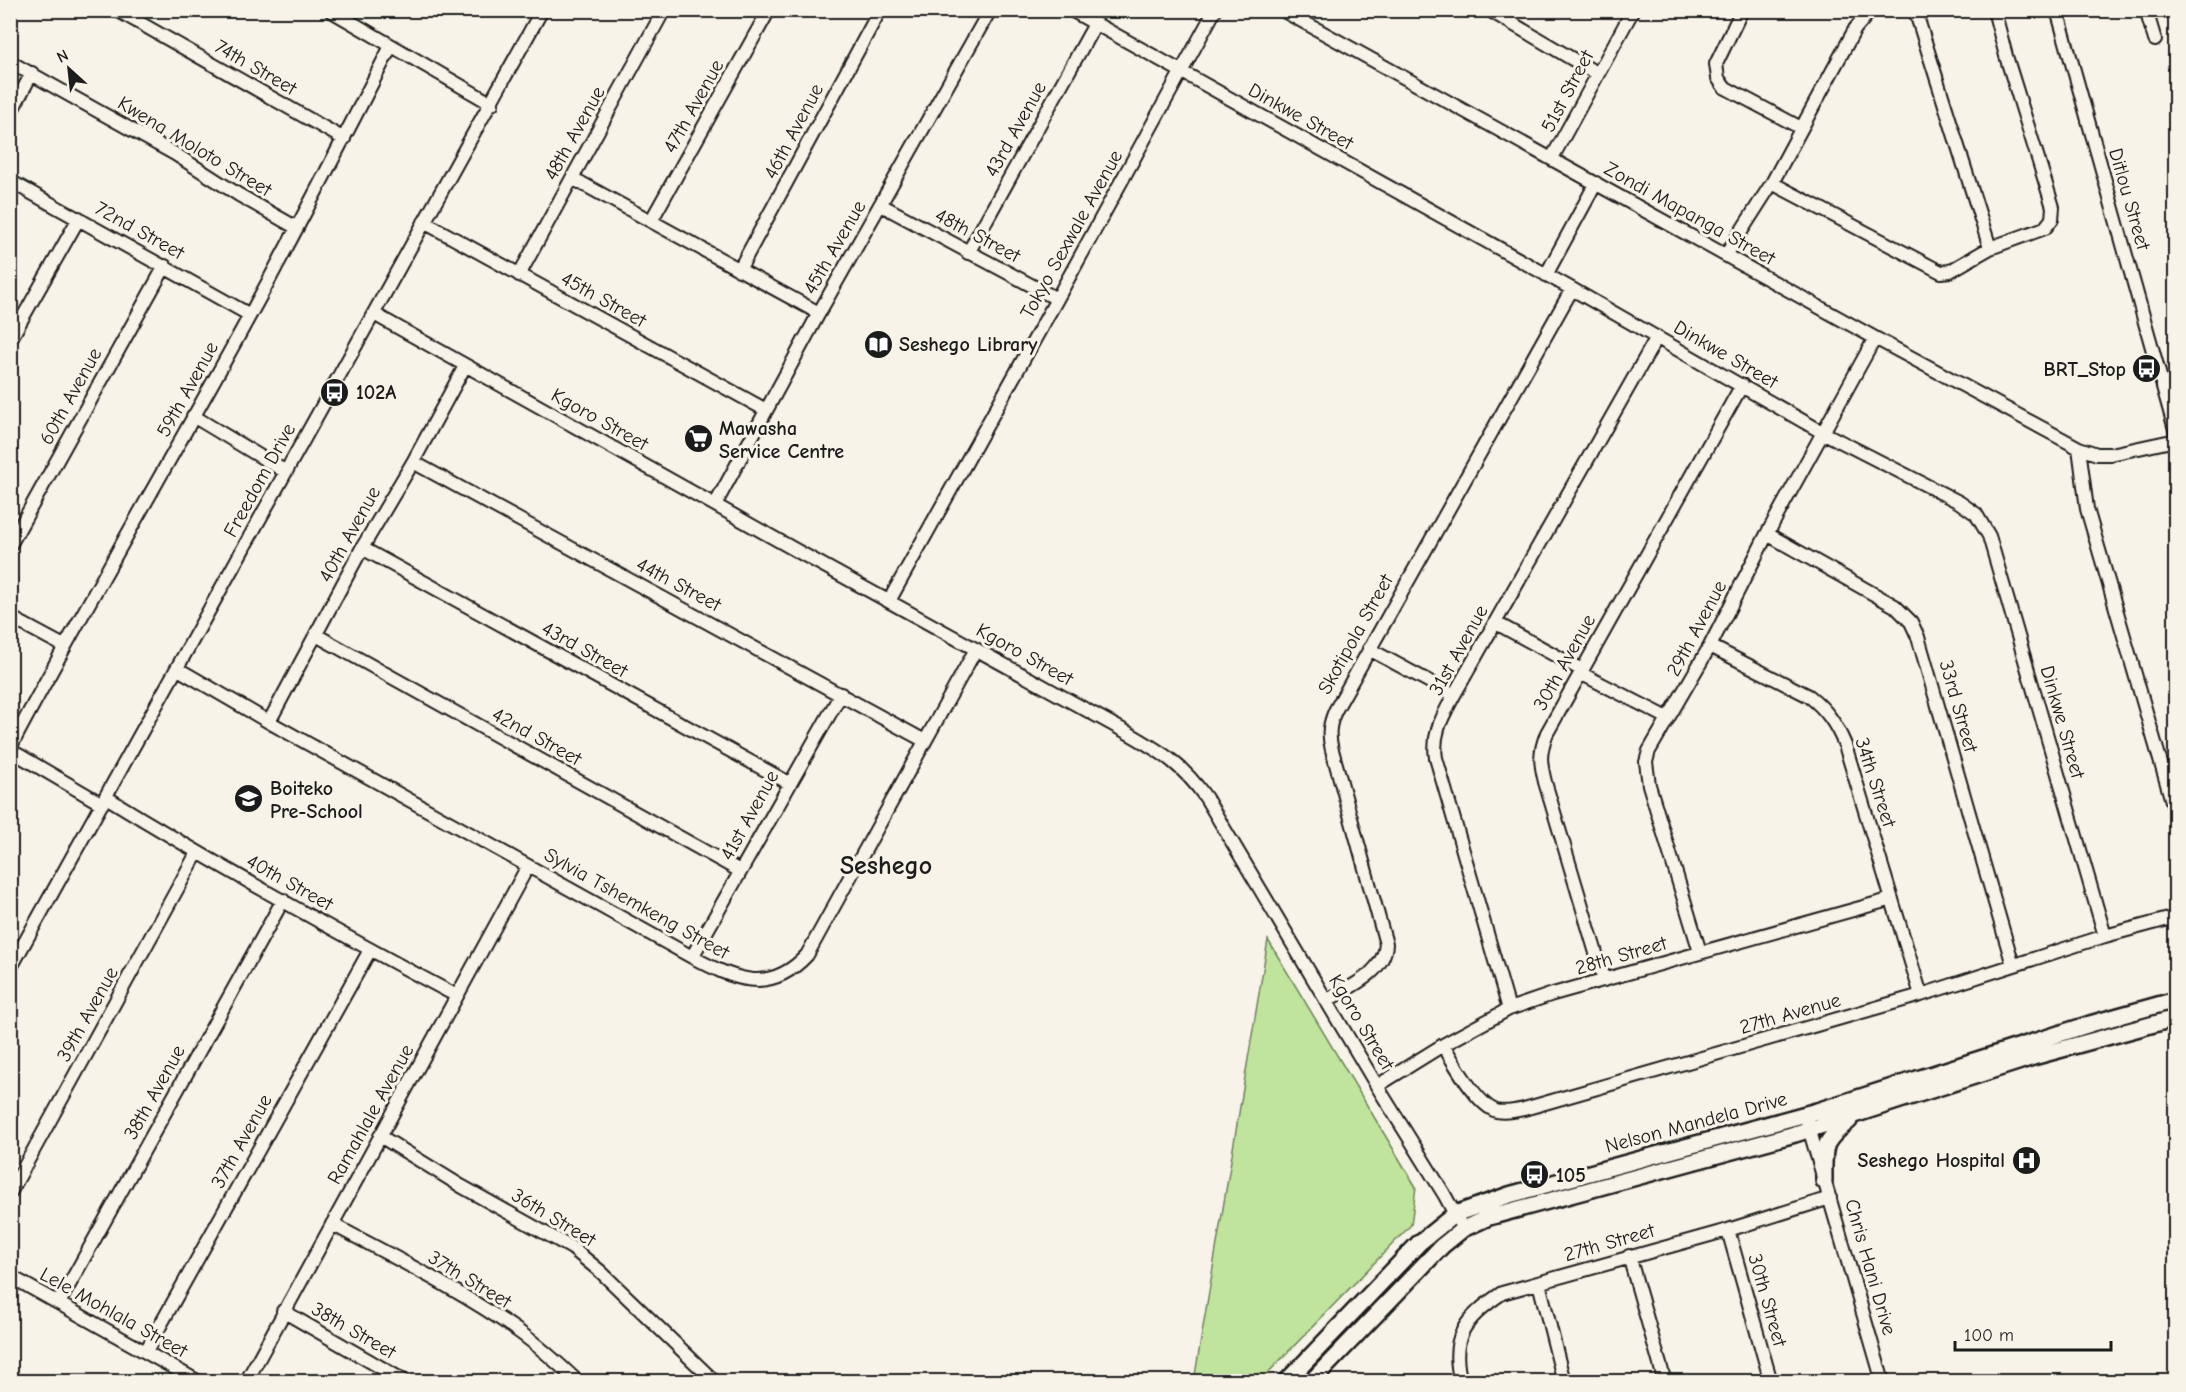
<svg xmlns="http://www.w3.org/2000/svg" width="2186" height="1392" font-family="'Comic Neue',sans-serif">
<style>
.green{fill:#c0e39d;stroke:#6e805c;stroke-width:1.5}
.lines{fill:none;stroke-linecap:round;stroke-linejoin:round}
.minor-casing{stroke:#1c1c1c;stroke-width:16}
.major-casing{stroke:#1c1c1c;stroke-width:20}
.minor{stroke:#f7f3e8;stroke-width:12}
.major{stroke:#f7f3e8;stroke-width:15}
.labels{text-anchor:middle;stroke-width:6;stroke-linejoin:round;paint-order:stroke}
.street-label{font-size:20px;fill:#1c1c1c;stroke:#f7f3e8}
.poi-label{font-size:20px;font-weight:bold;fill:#1c1c1c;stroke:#f7f3e8;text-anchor:start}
.district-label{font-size:26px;font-weight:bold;fill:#1c1c1c;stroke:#f7f3e8}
</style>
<rect width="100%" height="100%" fill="#f7f3e8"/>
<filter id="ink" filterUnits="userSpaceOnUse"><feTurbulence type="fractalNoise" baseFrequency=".0167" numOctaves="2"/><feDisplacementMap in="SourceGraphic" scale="12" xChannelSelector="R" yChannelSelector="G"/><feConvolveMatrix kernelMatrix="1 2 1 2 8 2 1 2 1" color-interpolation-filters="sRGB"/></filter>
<g filter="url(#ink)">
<!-- green -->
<path class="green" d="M1268,940L1416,1187L1411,1225L1260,1381H1194Z"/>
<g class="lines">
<defs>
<path id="minor" d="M117,10L344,139
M330,10L492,104
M1071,10L1572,289L1822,432L1959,502L1976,514L1989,536L2105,936
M1282,10L1875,338L2079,448L2097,454H2111L2176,440
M1489,10L1598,74
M1742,10L1716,64L1718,78L1724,87L1801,128
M1915,10L1990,248
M2057,10L2176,433
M2146,10L2155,40
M1508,21L1514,10
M10,62L175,154L239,195L297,228
M10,114L32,73
M1552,158L1633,10
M572,178L819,313
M10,181L250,315
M1772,183L1941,272L1950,271L1990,248L2045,228L2052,219L2053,207L2006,56L1994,10
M881,205L1057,299
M651,221L769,10
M424,222L766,410
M968,253L1095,24
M1726,255L1772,183L1855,29L1871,10
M739,270L880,10
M519,275L664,10
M1546,275L1596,183
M374,314L799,552L1130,734C1163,753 1184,766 1206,798L1377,1086L1444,1194L1463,1229
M10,340L79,218
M193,416L286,472
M2079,448L2087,509L2176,815
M413,462L925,741
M715,505L819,313L990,10
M1767,534L1895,606L1911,622L1918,637L2013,965
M10,545L165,266
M362,548L789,783
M889,601L1057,299L1215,10
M10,617L64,646
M1496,623L1582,670
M316,635L740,871
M1710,646L1809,696C1827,710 1836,724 1845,745L1921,995
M1369,649L1454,695
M178,669L269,722L692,957C734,979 769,996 807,955L976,649
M1580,673L1668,718
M269,722L362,548L413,462L465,366
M10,748C87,602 171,460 250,315C299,226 345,136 391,46
M10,750L102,804
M106,797C221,868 338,933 457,996
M1700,952L1649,785L1646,762L1649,751L1710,646L1767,534L1875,338
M692,957L841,694
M10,969L542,10
M1604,980L1545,782C1540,762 1539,753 1547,733L1742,385
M1326,1001C1349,987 1384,974 1386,944L1332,750C1328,735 1329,725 1335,711L1572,289
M1509,1009L1436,758C1432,733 1443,716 1454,695L1657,337
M1443,1045C1454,1062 1476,1104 1496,1111C1505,1113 1515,1111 1524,1109L1921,995L2105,936L2176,917
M1377,1086L1443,1045L1509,1009L1553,994L1892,899
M1807,1121L1883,1382
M380,1136L461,1186L572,1248L601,1272L715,1382
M10,1193L197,853
M332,1224C395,1258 460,1290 518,1331C539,1346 559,1364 578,1382
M1728,1230L1771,1382
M1629,1256L1665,1382
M10,1276L199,1382
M1539,1283L1564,1382
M59,1303L283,900
M283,1311L406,1382
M146,1351L370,950
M246,1382L528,866
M1461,1382C1449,1337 1465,1318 1502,1293L1728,1230L1830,1198"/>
<path id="major" d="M1824,1181C1824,1147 1821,1143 1849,1121
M1286,1382L1419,1243L1455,1214L1509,1195L1817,1111L2090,1024L2176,1000
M1311,1382L1442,1246L1463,1229L1489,1217L1795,1134L2033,1057L2176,1018"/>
</defs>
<!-- minor casing -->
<use href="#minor" class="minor-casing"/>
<!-- major casing -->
<use href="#major" class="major-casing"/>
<!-- minor -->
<use href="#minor" class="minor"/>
<!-- major -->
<use href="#major" class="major"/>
</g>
</g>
<!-- icons -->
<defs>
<symbol id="library-disc" viewBox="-11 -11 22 22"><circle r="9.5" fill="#1c1c1c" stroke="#f7f3e8"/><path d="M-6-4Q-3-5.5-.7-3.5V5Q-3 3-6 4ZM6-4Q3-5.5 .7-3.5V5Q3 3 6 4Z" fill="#fff"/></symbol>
<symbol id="bus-disc" viewBox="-11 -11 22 22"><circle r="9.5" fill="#1c1c1c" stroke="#f7f3e8"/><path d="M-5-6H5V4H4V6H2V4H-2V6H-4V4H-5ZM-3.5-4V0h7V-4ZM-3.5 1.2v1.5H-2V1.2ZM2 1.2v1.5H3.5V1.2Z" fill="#fff"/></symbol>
<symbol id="supermarket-disc" viewBox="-11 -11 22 22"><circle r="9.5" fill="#1c1c1c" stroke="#f7f3e8"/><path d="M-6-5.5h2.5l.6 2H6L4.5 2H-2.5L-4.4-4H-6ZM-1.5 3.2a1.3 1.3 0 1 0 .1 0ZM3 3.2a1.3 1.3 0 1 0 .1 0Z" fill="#fff"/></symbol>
<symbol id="school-disc" viewBox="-11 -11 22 22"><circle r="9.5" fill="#1c1c1c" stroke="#f7f3e8"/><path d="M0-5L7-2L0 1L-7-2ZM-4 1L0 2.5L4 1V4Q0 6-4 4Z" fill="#fff"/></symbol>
<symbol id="hospital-disc" viewBox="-11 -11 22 22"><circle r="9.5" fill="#1c1c1c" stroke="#f7f3e8"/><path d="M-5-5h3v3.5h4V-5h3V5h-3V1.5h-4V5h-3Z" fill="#fff"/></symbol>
</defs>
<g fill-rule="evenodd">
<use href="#library-disc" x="862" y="328" width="33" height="33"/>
<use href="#bus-disc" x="2130" y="352" width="33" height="33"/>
<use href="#bus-disc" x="318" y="376" width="33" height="33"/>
<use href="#supermarket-disc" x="682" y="422" width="33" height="33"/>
<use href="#school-disc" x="232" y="782" width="33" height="33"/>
<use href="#hospital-disc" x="2010" y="1144" width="33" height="33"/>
<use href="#bus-disc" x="1518" y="1158" width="33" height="33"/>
</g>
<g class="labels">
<!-- street labels -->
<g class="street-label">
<text transform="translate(256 67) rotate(30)" y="7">74th Street</text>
<text transform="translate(1567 91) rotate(-62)" y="7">51st Street</text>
<text transform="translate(693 106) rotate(-61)" y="7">47th Avenue</text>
<text transform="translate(1301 116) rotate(29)" y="7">Dinkwe Street</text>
<text transform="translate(1015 129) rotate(-61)" y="7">43rd Avenue</text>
<text transform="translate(793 131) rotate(-62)" y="7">46th Avenue</text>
<text transform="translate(574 133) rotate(-61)" y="7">48th Avenue</text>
<text transform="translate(195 146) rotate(31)" y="7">Kwena Moloto Street</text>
<text transform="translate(2130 199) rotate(74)" y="7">Ditlou Street</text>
<text transform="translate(1690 213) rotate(29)" y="7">Zondi Mapanga Street</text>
<text transform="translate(140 230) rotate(29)" y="7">72nd Street</text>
<text transform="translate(1071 234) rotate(-61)" y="7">Tokyo Sexwale Avenue</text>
<text transform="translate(978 235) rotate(28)" y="7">48th Street</text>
<text transform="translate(834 247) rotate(-60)" y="7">45th Avenue</text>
<text transform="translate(604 299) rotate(29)" y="7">45th Street</text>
<text transform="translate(1726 354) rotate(30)" y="7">Dinkwe Street</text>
<text transform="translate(187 389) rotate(-61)" y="7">59th Avenue</text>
<text transform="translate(70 396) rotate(-61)" y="7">60th Avenue</text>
<text transform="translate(600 419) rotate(29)" y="7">Kgoro Street</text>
<text transform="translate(259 480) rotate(-61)" y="7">Freedom Drive</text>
<text transform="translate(349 534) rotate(-61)" y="7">40th Avenue</text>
<text transform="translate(679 584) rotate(28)" y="7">44th Street</text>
<text transform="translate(1696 628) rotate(-62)" y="7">29th Avenue</text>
<text transform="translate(1355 634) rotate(-61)" y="7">Skotipola Street</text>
<text transform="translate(585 649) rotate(29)" y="7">43rd Street</text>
<text transform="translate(1458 650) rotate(-61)" y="7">31st Avenue</text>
<text transform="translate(1025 654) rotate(29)" y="7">Kgoro Street</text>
<text transform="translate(1564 662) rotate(-61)" y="7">30th Avenue</text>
<text transform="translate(1959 706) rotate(74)" y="7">33rd Street</text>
<text transform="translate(2063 722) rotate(74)" y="7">Dinkwe Street</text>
<text transform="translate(537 736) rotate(29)" y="7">42nd Street</text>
<text transform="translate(1876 782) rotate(72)" y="7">34th Street</text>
<text transform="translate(749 815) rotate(-61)" y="7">41st Avenue</text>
<text transform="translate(290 882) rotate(29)" y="7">40th Street</text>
<text transform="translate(637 903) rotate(29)" y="7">Sylvia Tshemkeng Street</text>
<text transform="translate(1621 955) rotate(-16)" y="7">28th Street</text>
<text transform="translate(1790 1013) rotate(-16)" y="7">27th Avenue</text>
<text transform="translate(87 1014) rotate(-61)" y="7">39th Avenue</text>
<text transform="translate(1362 1022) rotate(59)" y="7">Kgoro Street</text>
<text transform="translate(154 1092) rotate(-61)" y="7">38th Avenue</text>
<text transform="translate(370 1114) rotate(-61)" y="7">Ramahlale Avenue</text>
<text transform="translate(1696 1122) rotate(-15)" y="7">Nelson Mandela Drive</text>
<text transform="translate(241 1141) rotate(-61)" y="7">37th Avenue</text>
<text transform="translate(554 1217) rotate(31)" y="7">36th Street</text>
<text transform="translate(1609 1242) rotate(-16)" y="7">27th Street</text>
<text transform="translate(1871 1267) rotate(74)" y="7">Chris Hani Drive</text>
<text transform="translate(470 1279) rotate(31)" y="7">37th Street</text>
<text transform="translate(1768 1300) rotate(74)" y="7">30th Street</text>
<text transform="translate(114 1312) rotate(29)" y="7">Lele Mohlala Street</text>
<text transform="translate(354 1330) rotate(30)" y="7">38th Street</text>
</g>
<!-- poi labels -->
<g class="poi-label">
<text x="899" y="351">Seshego Library</text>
<text x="2126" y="376" text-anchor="end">BRT_Stop</text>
<text x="356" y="399">102A</text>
<text x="719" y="435">Mawasha<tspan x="719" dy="23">Service Centre</tspan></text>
<text x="270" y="795">Boiteko<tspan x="270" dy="23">Pre-School</tspan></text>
<text x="2005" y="1167" text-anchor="end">Seshego Hospital</text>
<text x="1556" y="1182">105</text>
</g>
<!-- district labels -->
<g class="district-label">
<text x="886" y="874">Seshego</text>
</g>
</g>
<!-- margin -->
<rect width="2186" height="1392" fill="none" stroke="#f7f3e8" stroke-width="36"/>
<rect x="18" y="18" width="2150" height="1356" fill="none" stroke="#1c1c1c" stroke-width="2" filter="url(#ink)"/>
<!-- north arrow -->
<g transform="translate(69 69) rotate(333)" stroke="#f7f3e8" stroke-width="4.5" paint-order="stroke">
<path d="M0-4.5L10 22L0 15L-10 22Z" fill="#1c1c1c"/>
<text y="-9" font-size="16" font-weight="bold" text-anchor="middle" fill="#1c1c1c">N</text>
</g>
<!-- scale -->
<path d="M1955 1341v9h156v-9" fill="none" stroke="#1c1c1c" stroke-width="3"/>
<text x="1964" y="1341" font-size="18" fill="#1c1c1c" stroke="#f7f3e8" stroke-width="4.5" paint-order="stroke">100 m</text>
</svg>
